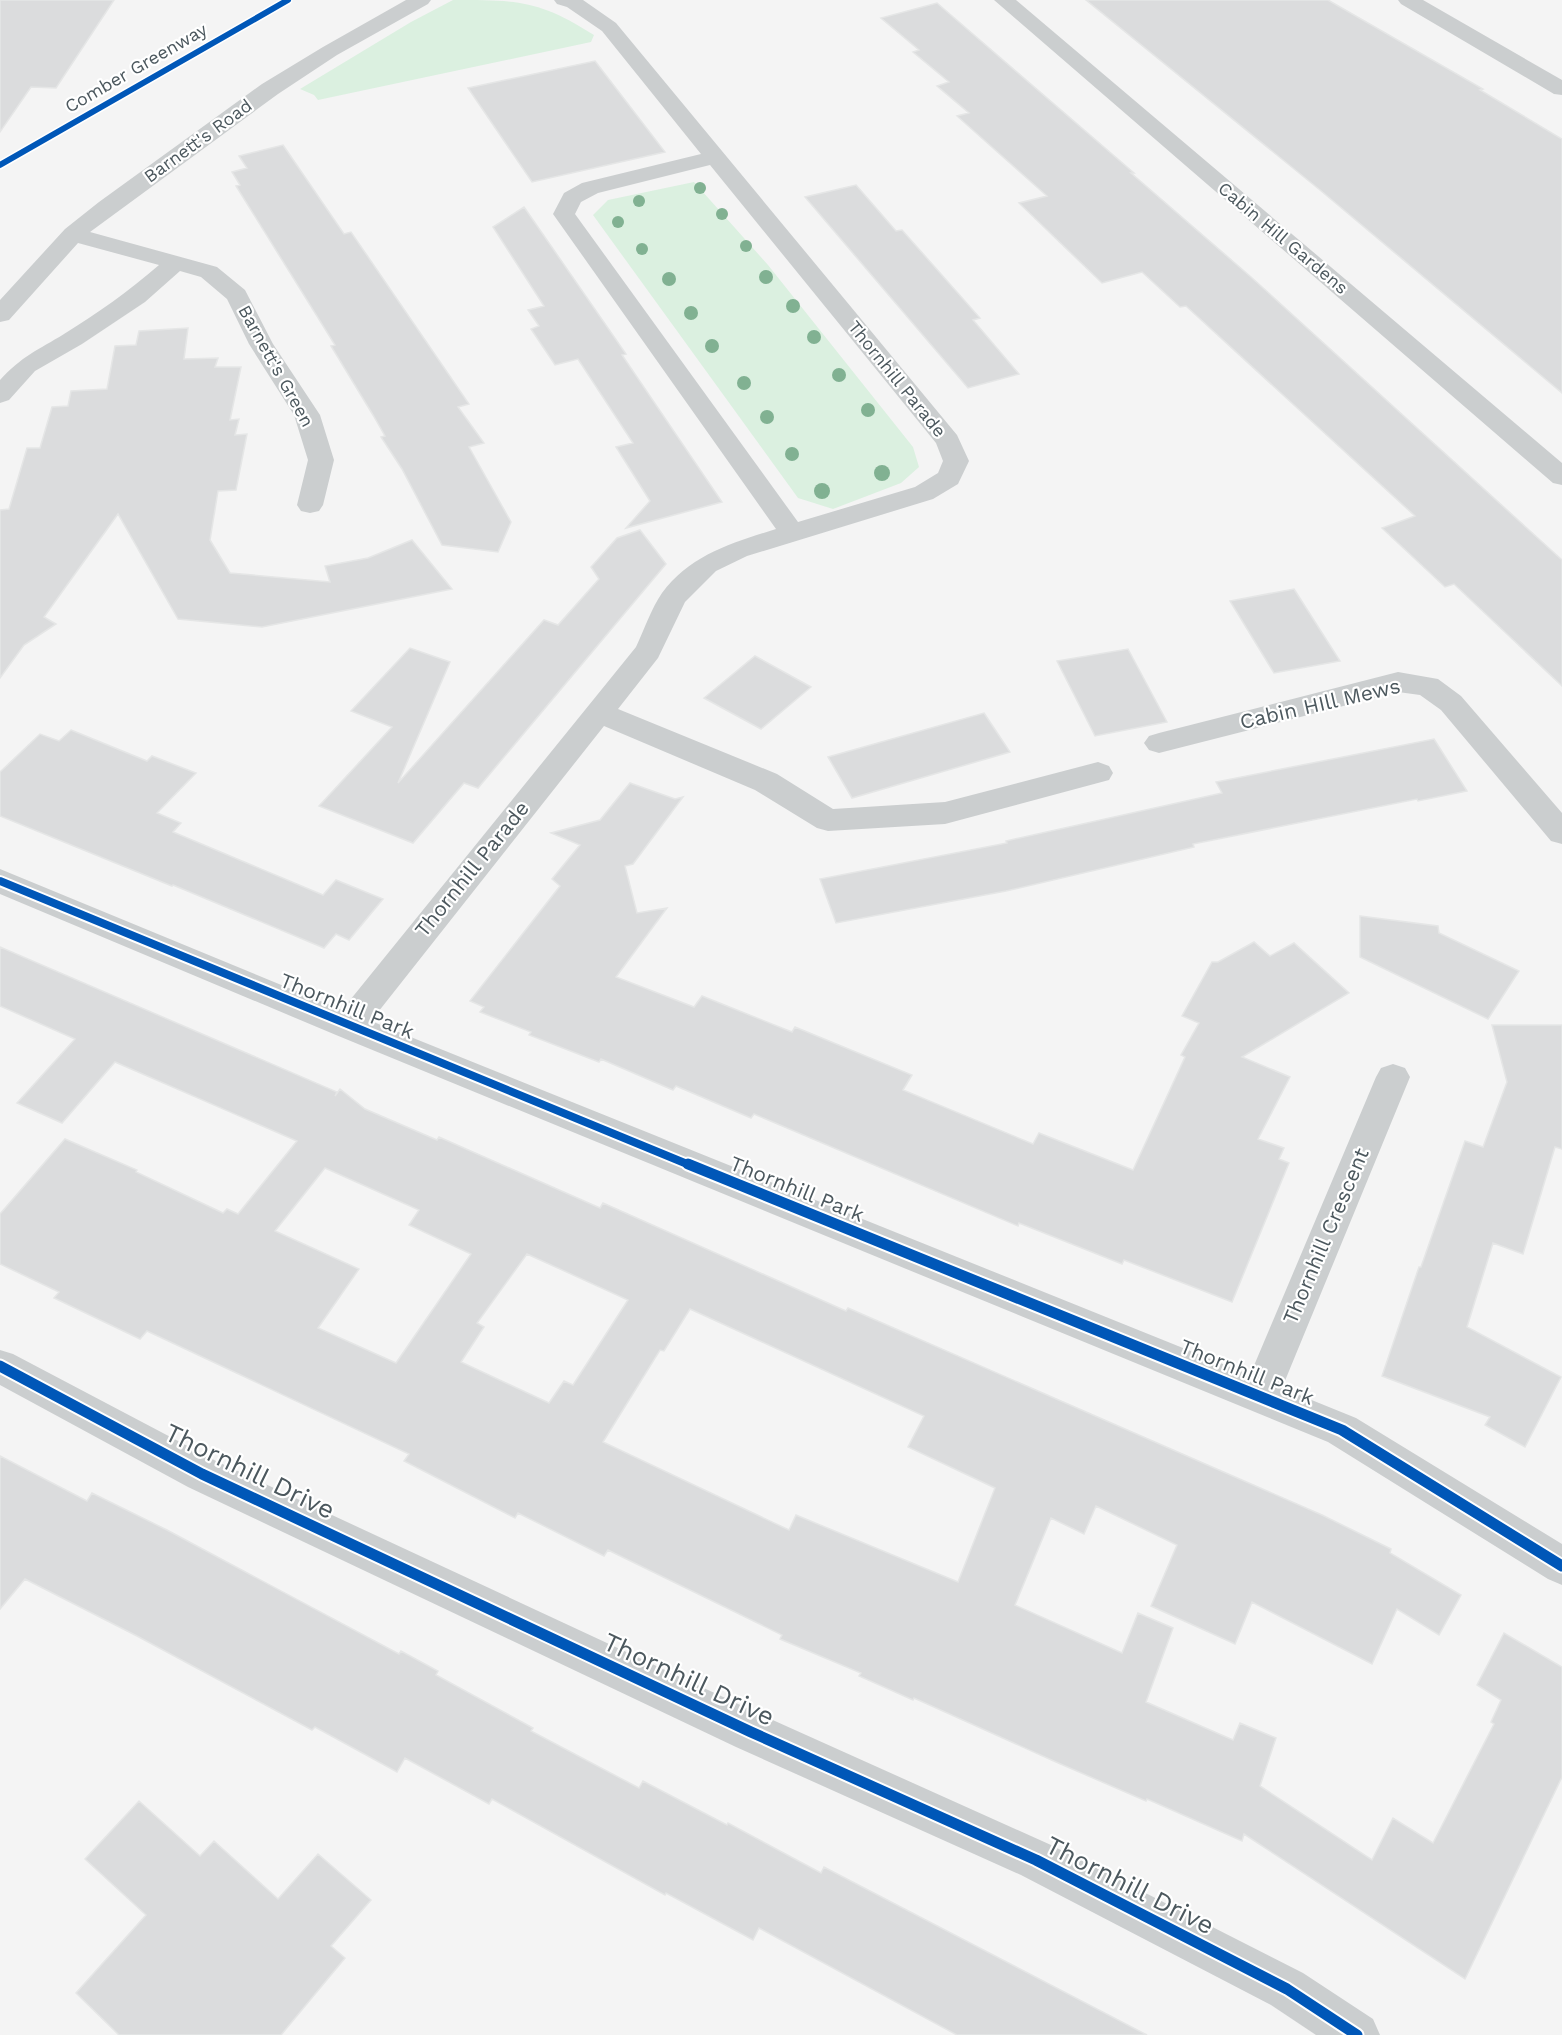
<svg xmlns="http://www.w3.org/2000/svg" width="1562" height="2035" font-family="'Work Sans',sans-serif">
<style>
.green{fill:#dbf0e0}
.building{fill:#dbdcdd;stroke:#e5e6e6;stroke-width:1.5;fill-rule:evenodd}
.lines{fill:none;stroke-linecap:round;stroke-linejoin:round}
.street{fill:#cbcecf;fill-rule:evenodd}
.cycleway-far2-casing{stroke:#fff;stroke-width:9}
.cycleway-far1-casing{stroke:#fff;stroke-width:12}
.cycleway-casing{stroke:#fff;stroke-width:15}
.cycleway-far2{stroke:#0057b8;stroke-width:6}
.cycleway-far1{stroke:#0057b8;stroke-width:8}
.cycleway{stroke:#0057b8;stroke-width:11}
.tree{fill:#81b192}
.labels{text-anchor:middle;stroke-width:4.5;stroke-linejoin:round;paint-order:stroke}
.far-street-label{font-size:18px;fill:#4c585e;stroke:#fff}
.street-label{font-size:21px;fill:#4c585e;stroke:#fff}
.near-street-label{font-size:26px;fill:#4c585e;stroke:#fff}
</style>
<rect width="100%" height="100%" fill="#f4f4f4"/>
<!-- green -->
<path class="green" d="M453,0C518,0 539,0 594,35L591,42L318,100L314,95L300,89L411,22Z
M694,182L768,265L913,447L919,467L901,483L833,509L798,498L593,215L608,200Z"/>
<!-- building -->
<path class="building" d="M0,0H114L56,88L31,87L0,132Z
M1086,0H1328L1483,89L1480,90L1562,139V393L1320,190Z
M937,3L1134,173H1131L1251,277L1562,560V686L1454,584L1445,587L1382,528L1415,516L1186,306L1180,307L1142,272L1102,283L1019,203L1047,196L957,116L969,113L937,86L949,82L913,52L919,50L881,18Z
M595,61L665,152L532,182L468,88Z
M283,145L344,234L351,232L469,404L458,407L484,443L469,447L511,522L498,552L442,545L402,469L381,437L385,436L373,415L331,346L335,345L236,186L240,185L232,172L247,168L239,156Z
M856,185L896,231L902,230L980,318L973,320L1019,374L968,388L805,197Z
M524,207L626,354L622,355L722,502L626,528L650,501L616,447L633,443L578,359L555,365L531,329L539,326L528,310L544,306L493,227Z
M188,328L184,359L218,358L215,367H241L230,420L239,419L235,435L247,434L236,490L218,491L210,540L230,573L330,582L325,566L368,558L412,540L452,589L262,627L178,619L118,514L44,617L56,624L24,645L0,678V510L9,509L27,448H40L52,407L68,406L71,391L107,389L115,346L136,345L139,331Z
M640,530L666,564L478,788L464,783L413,843L319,806L392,727L351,711L410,648L450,662L398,783L544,620L558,625L599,579L591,567L617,538Z
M1294,589L1340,661L1274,673L1230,601Z
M1128,649L1167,722L1095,736L1057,661Z
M755,656L811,687L761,729L704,698Z
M984,713L1010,752L852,798L828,757Z
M71,730L147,761L152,756L196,773L157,813L181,823L173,832L323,895L336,880L383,899L349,940L336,934L324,948L173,885L172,886L0,816V772L40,734L59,741Z
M1434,739L1467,791L1418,801L1417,799L1193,844L1194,847L1006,891L836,923L820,879L1007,843L1006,841L1222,793L1216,782Z
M630,783L675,799L683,797L633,864L625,866L637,913L667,908L616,977L694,1007L702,996L792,1032L795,1027L912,1075L903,1090L1033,1144L1039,1133L1133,1170L1185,1057L1181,1055L1199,1023L1182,1016L1212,962H1218L1254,942L1270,956L1294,943L1349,993L1242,1057L1290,1077L1258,1139L1284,1148L1279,1159L1289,1163L1232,1302L1124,1260L1122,1264L1019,1223L1018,1226L754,1114L751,1118L676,1086L673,1090L601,1059L599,1062L529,1035L531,1032L480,1012L484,1007L470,1001L560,886L552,879L580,845L551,833L600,820Z
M1360,916L1438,926L1439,933L1519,971L1488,1019L1360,957Z
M0,947L337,1092L335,1096L340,1089L365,1109L437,1140L439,1137L600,1208L603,1203L846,1311L848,1308L1322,1515L1391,1549L1390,1553L1461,1595L1439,1635L1397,1609L1372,1664L1252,1602L1235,1644L1151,1606L1177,1545L1096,1506L1084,1534L1051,1518L1015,1605L1122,1653L1138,1613L1173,1628L1146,1702L1233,1740L1240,1723L1276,1738L1260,1786L1372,1860L1393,1818L1433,1843L1494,1724L1491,1722L1501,1700L1477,1685L1504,1633L1562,1667V1777L1465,1979L1244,1834L1242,1841L1147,1799L1146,1801L1056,1762L914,1698L913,1700L859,1676L861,1673L780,1639L782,1635L608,1550L604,1556L518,1513L515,1518L404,1461L409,1454L147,1331L140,1339L54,1298L59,1292L0,1264V1214L65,1139L137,1170L136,1172L223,1213L227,1209L238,1214L297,1141L115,1062L62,1123L17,1103L75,1039L0,1006ZM325,1168L419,1210L409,1225L471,1254L396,1363L318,1328L359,1269L275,1231ZM527,1254L628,1300L573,1385L564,1381L549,1403L461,1362L484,1327L477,1323ZM690,1309L924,1416L908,1447L995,1488L958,1582L796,1515L789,1530L603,1442L660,1350L664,1351Z
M1492,1025H1562V1149L1555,1147L1523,1254L1493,1243L1467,1327L1561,1377L1525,1447L1485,1425L1490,1417L1382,1376L1419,1267H1421L1465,1141L1483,1147L1507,1082Z
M0,1456L87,1501L92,1493L167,1530L399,1654L401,1651L438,1671L436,1675L533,1728L531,1731L639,1788L643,1781L727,1825L728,1823L821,1873L824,1867L1147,2035H957L759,1928L753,1940L666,1893L665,1895L492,1799L489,1804L405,1758L397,1772L315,1727L312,1730L137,1636L25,1579L0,1609Z
M139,1801L200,1856L214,1841L278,1899L318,1854L371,1900L331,1946L345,1958L281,2035H119L76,1993L146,1915L85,1859Z"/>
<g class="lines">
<!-- street -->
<path class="street" d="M406,0H431L428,4L337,55L278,94L90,232L217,267L245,290L273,344L320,415L334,460L323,505L319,511L310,513L301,511L297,505L308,460L294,415L249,344L227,299L201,277L180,271L145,302L82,344L35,371L9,400L0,403V380C22,356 38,350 64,334C98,313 129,291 159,265L78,243L9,320L0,322V300L65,229L99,202L262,84L323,47Z
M554,0H583L616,23L957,435L969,461L958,484L933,499L747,556L716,571L685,602L658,658L618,709L777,774L833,809L945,802L1098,762L1109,766L1113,773L1109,780L945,824L828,831L817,828L755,790L604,726L371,1021L1250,1375L1376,1077L1381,1068L1393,1064L1405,1068L1410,1077L1282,1388L1356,1418L1562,1544V1585L1548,1579L1328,1442L336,1035L0,894V869L342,1010L636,647C644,630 651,609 662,593C690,555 732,543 776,529L553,214L564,193L582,183L701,154L602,31L567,7L557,4ZM710,165L936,443L943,461L938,473L915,487L798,522L575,214L581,202L598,193Z
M994,0H1016L1562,463V485L1553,483Z
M1398,0H1423L1562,80V95L1554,94L1401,4Z
M1398,672L1438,679L1461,696L1562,813V844L1551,841L1441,710L1420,695L1398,692L1159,753L1149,750L1144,743L1149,736L1159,733Z
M0,1350L13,1354L216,1461L766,1717L1051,1845L1303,1973L1373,2019L1380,2035H1316L1271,2005L1021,1875L736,1747L188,1487L0,1385Z"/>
<defs>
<path id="cycleway-far2" d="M0,165L288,0"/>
<path id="cycleway-far1" d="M0,881L692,1166"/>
<path id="cycleway" d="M688,1164L1342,1430L1562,1566
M0,1366L202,1474L751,1732L1036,1860L1287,1989L1357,2035"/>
</defs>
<!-- cycleway-far2 casing -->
<use href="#cycleway-far2" class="cycleway-far2-casing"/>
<!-- cycleway-far1 casing -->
<use href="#cycleway-far1" class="cycleway-far1-casing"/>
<!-- cycleway casing -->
<use href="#cycleway" class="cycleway-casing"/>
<!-- cycleway-far2 -->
<use href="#cycleway-far2" class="cycleway-far2"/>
<!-- cycleway-far1 -->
<use href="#cycleway-far1" class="cycleway-far1"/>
<!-- cycleway -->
<use href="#cycleway" class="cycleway"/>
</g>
<!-- trees -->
<g class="tree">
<circle cx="700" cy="188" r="6"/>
<circle cx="639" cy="201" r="6"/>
<circle cx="722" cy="214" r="6"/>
<circle cx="618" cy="222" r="6"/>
<circle cx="746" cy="246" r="6"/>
<circle cx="642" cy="249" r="6"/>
<circle cx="766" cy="277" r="7"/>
<circle cx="669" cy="279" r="7"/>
<circle cx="793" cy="306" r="7"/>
<circle cx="691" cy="313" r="7"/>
<circle cx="814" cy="337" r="7"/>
<circle cx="712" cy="346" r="7"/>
<circle cx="839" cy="375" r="7"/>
<circle cx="744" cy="383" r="7"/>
<circle cx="868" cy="410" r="7"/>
<circle cx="767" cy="417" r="7"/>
<circle cx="792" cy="454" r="7"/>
<circle cx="882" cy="473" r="8"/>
<circle cx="822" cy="491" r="8"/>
</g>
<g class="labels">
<!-- far-street labels -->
<g class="far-street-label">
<text transform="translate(136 68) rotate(-30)" y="6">Comber Greenway</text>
<text transform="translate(198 141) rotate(-36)" y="6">Barnett's Road</text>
<text transform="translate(1283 238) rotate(40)" y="6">Cabin Hill Gardens</text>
<text transform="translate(276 366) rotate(61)" y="6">Barnett's Green</text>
<text transform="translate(897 379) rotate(51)" y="6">Thornhill Parade</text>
</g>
<!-- street labels -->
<g class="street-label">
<text transform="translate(1320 704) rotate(-13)" y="7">Cabin HIll Mews</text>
<text transform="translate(472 869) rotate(-51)" y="7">Thornhill Parade</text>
<text transform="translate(347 1006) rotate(22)" y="7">Thornhill Park</text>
<text transform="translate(797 1189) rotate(22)" y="7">Thornhill Park</text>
<text transform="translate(1326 1236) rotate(-67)" y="7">Thornhill Crescent</text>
<text transform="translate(1247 1372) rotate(22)" y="7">Thornhill Park</text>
</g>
<!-- near-street labels -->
<g class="near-street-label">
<text transform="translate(250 1471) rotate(26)" y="9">Thornhill Drive</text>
<text transform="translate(689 1679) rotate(25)" y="9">Thornhill Drive</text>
<text transform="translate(1130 1885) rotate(27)" y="9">Thornhill Drive</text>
</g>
</g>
</svg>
